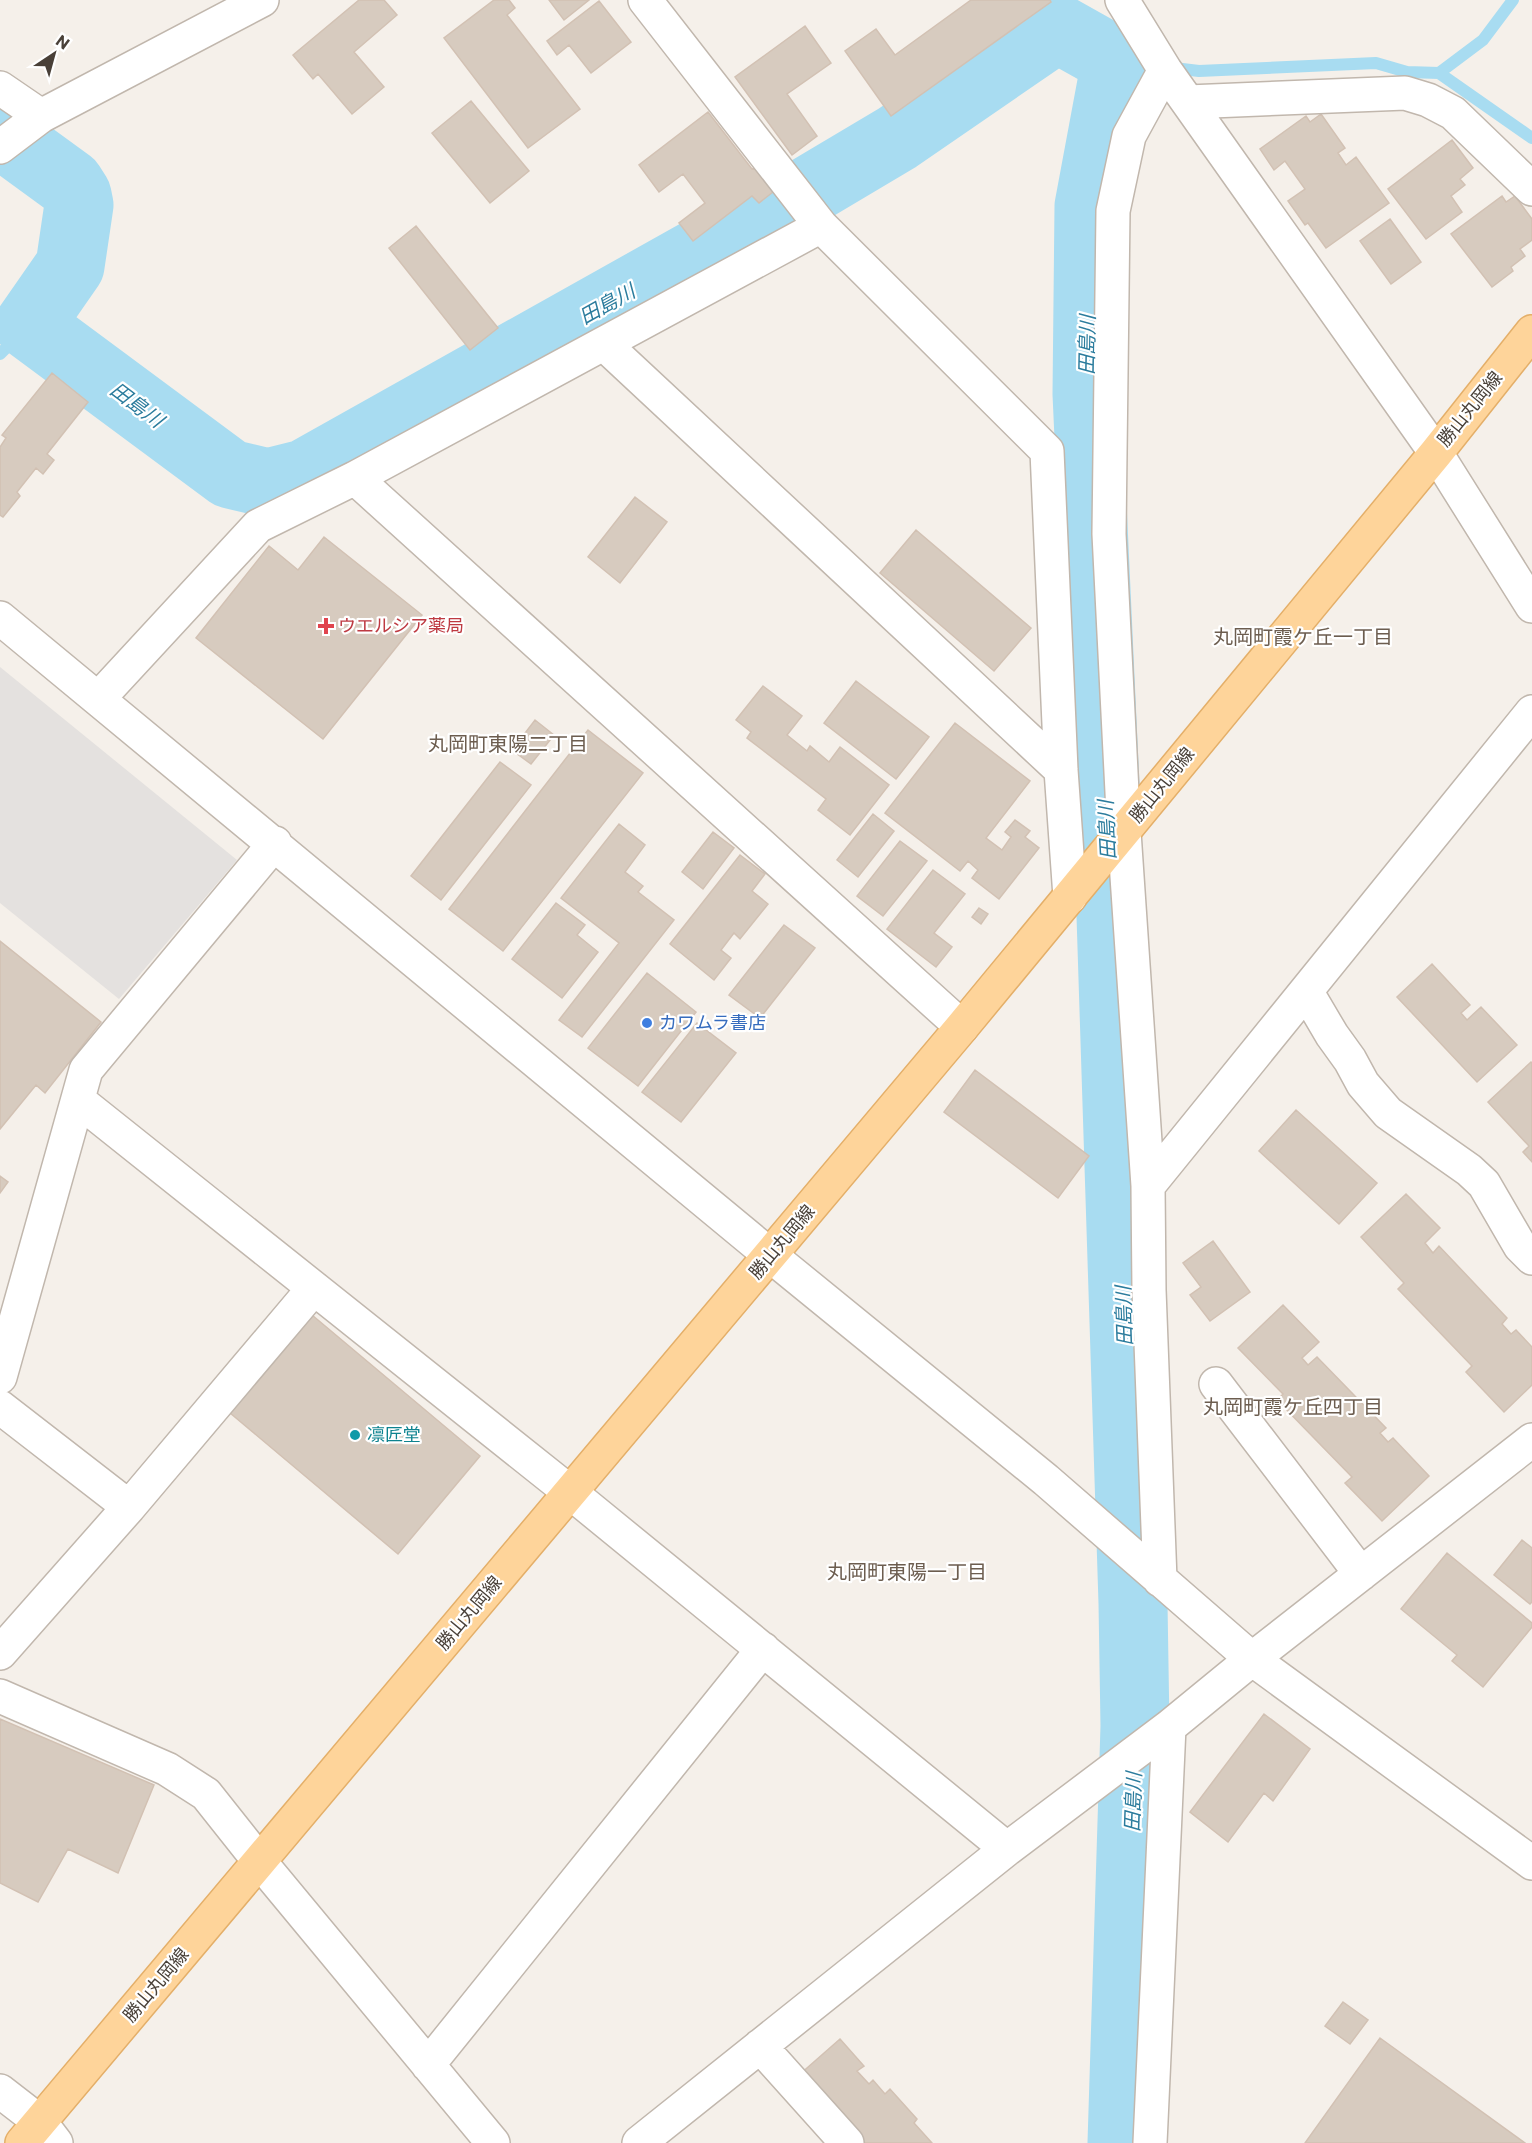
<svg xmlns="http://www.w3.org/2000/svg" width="1532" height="2143" font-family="Commissioner,'Noto Sans JP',sans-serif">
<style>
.parking{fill:#e4e1df}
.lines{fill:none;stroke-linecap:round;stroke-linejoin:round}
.stream{stroke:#a8dcf1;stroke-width:12}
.river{stroke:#a8dcf1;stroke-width:69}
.building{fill:#d7cbbf;stroke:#d2c1b3;stroke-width:1.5}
.minor-casing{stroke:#c1b7ad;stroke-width:36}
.major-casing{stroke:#e4af69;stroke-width:36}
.minor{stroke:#fff;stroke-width:33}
.major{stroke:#fed49a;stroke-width:33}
.health-dot{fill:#e0444e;stroke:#fff;stroke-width:2}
.shop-dot{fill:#3f7fe0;stroke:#fff;stroke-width:2}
.culture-dot{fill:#0f9aa8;stroke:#fff;stroke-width:2}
.labels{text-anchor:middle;stroke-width:4.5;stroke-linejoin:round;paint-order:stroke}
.street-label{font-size:18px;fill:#494038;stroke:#fff}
.health-label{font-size:18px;fill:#be3a42;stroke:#fff;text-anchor:start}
.shop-label{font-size:18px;fill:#366cbe;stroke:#fff;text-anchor:start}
.culture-label{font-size:18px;fill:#0d838f;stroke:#fff;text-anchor:start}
.water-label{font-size:20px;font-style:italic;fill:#2b7c9d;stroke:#fff}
.neighbourhood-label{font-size:20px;fill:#6c5d4f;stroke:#fff}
</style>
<rect width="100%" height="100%" fill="#f5f0ea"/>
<!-- parking -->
<path class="parking" d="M0,667L237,860L119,999L0,903Z"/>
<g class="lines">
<!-- stream -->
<path class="stream" d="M1116,61L1199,71L1376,63L1407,72L1439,73L1532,138
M1439,73L1483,40L1513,0
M0,354L29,325"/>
<!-- river -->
<path class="river" d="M0,133L70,184L77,195L79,205L70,266L29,325L230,474L268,483L304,474L786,204L897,138L1057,28L1116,61L1089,206L1087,394L1111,916L1133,1603L1135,1726L1122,2143"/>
</g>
<!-- building -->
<path class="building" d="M359,0H384L397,15L354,52L384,87L352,114L318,74L313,79L293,55Z
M494,0H509L515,8L507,15L580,109L528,148L444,38Z
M549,0H589L564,20Z
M971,0H1050L1051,2L891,116L845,51L876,29L895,55Z
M599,1L631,42L591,73L569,45L557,55L547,41Z
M805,26L831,63L787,94L817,136L792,155L735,77Z
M471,101L529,171L490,203L432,133Z
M708,112L752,169L754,168L773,192L759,203L752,196L693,241L679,223L705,203L683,174L659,192L639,165Z
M1321,114L1345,148L1338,153L1346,165L1356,157L1389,203L1326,248L1308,223L1305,225L1288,201L1305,189L1285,161L1274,170L1260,149L1306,116L1310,122Z
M1452,140L1473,168L1460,179L1465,185L1451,196L1462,212L1426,239L1388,189Z
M1502,196L1506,202L1515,196L1532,219V240L1520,249L1525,256L1511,267L1513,271L1492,287L1451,234Z
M1390,219L1421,262L1391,284L1360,241Z
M416,226L498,328L470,350L389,248Z
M52,373L88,402L47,454L54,460L43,474L36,468L17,492L20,496L3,517L0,515V447L6,438L2,435Z
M635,497L667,522L620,583L588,557Z
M916,530L1031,628L994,671L880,573Z
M324,537L422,615L323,739L196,638L269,546L298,570Z
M856,681L929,737L896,779L824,723Z
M763,686L802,716L787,735L807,751L810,746L829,762L840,747L889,785L850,835L818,810L826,799L747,738L751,732L736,720Z
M535,720L554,735L531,764L512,750Z
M955,723L1030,781L986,838L1002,850L1011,837L1005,832L1015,820L1030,831L1025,837L1039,848L999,899L972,878L978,870L968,861L960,871L885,813Z
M588,730L643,773L503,951L449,909Z
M500,762L531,785L441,900L411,876Z
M873,814L894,831L858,877L837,860Z
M619,824L645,845L625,872L643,886L638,892L674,920L582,1037L559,1020L619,943L561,898Z
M713,832L734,848L703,889L682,872Z
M900,841L927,861L883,916L857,896Z
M740,855L765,874L752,891L768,904L740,939L734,933L721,950L731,958L714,980L670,944Z
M933,870L965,894L934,933L952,947L936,967L887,929Z
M556,903L585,925L577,935L598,952L562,998L512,959Z
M979,908L988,914L981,924L972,917Z
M784,925L815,948L760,1018L729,995Z
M0,941L101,1022L45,1093L36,1085L0,1129Z
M1432,964L1470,1005L1461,1013L1467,1020L1481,1007L1517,1045L1477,1082L1397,997Z
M647,973L696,1012L638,1086L588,1048Z
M697,1023L736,1053L681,1122L642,1092Z
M1531,1062L1532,1063V1162L1523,1152L1529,1146L1488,1102Z
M975,1070L1089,1156L1058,1198L944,1112Z
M1296,1110L1377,1183L1339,1224L1259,1151Z
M0,1176L8,1182L0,1193Z
M1406,1194L1440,1228L1425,1243L1433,1253L1439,1246L1507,1318L1502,1324L1511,1334L1516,1330L1532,1347V1385L1504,1412L1466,1372L1472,1366L1398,1289L1404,1283L1361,1237Z
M1213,1241L1250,1292L1210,1321L1190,1295L1201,1287L1183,1263Z
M1283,1305L1319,1342L1302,1358L1308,1365L1317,1357L1386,1428L1380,1433L1388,1442L1393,1438L1429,1476L1382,1521L1345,1483L1352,1477L1277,1400L1283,1394L1238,1348Z
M312,1315L480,1456L398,1554L230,1413Z
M1522,1540L1532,1548V1602L1530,1604L1494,1575Z
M1447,1553L1532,1623V1627L1483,1687L1452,1661L1457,1655L1401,1609Z
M1264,1714L1310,1749L1273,1801L1264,1793L1228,1842L1190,1812Z
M0,1719L154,1785L118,1873L68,1849L38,1902L0,1883Z
M1343,2002L1368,2020L1350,2044L1325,2026Z
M1380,2038L1525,2143H1305Z
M840,2039L864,2066L857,2071L869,2084L873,2080L885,2094L890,2089L917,2119L914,2123L932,2143H860L799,2075Z"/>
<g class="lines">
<defs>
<path id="minor" d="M645,0L821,226L1047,451L1061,770L1070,897
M1122,0L1165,70L1436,453L1532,606
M0,88L41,116
M1188,102L1405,93L1428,100L1453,113L1532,189
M0,147L41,116L262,0
M604,344L1061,770
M355,478L962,1027
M0,618L771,1256L1046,1480L1252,1659L1532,1863
M99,698L258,526L355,478L821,226
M1306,991L1332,1035L1350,1060L1363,1084L1388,1113L1469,1170L1484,1184L1520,1246L1532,1258
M78,1100L571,1493L1007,1849
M1148,1186L1532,712
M0,1377L86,1070L275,843
M1216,1384L1361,1574
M0,1407L129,1507
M1160,1580L1149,1290L1148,1186L1124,832L1109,534L1113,211L1129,136L1165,70
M0,1653L129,1507L314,1288
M0,1696L167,1769L206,1794L260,1862L493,2143
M760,2046L847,2143
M428,2065L763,1649
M0,2091L40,2122L56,2143
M639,2143L1007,1849L1169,1727L1252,1659L1532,1440
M1150,2143L1169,1727"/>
<path id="major" d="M22,2143L962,1027L1436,453L1532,332"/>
</defs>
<!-- minor casing -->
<use href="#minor" class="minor-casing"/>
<!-- major casing -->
<use href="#major" class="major-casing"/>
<!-- minor -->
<use href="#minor" class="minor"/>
<!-- major -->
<use href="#major" class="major"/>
</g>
<!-- markers -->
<path class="health-dot" d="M323 617h6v6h6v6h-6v6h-6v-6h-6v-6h6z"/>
<circle class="shop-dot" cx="647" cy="1023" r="6"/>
<circle class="culture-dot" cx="355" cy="1435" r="6"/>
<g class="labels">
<!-- street labels -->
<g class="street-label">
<text transform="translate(1470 409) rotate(-51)" y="6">勝山丸岡線</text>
<text transform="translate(1162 785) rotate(-51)" y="6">勝山丸岡線</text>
<text transform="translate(782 1242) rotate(-50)" y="6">勝山丸岡線</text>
<text transform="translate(469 1613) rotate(-50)" y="6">勝山丸岡線</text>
<text transform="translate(156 1985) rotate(-50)" y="6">勝山丸岡線</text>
</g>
<!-- health labels -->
<g class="health-label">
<text x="338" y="632">ウエルシア薬局</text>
</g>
<!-- shop labels -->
<g class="shop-label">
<text x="659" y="1029">カワムラ書店</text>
</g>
<!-- culture labels -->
<g class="culture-label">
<text x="367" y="1441">凛匠堂</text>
</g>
<!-- water labels -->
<g class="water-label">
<text transform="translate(607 304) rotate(-29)" y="7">田島川</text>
<text transform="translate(1087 345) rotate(-89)" y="7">田島川</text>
<text transform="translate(137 405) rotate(37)" y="7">田島川</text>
<text transform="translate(1107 830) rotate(-93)" y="7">田島川</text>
<text transform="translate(1124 1316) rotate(-92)" y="7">田島川</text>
<text transform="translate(1133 1802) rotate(-88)" y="7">田島川</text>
</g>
<!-- neighbourhood labels -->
<g class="neighbourhood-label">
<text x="1303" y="644">丸岡町霞ケ丘一丁目</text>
<text x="508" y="751">丸岡町東陽二丁目</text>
<text x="1293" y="1414">丸岡町霞ケ丘四丁目</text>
<text x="907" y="1579">丸岡町東陽一丁目</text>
</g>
</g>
<!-- north arrow -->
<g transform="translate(54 54) rotate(36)" stroke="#ffffff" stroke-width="4.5" paint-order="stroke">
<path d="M0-4.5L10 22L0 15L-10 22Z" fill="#494038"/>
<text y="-9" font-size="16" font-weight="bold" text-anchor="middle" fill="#494038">N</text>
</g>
</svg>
